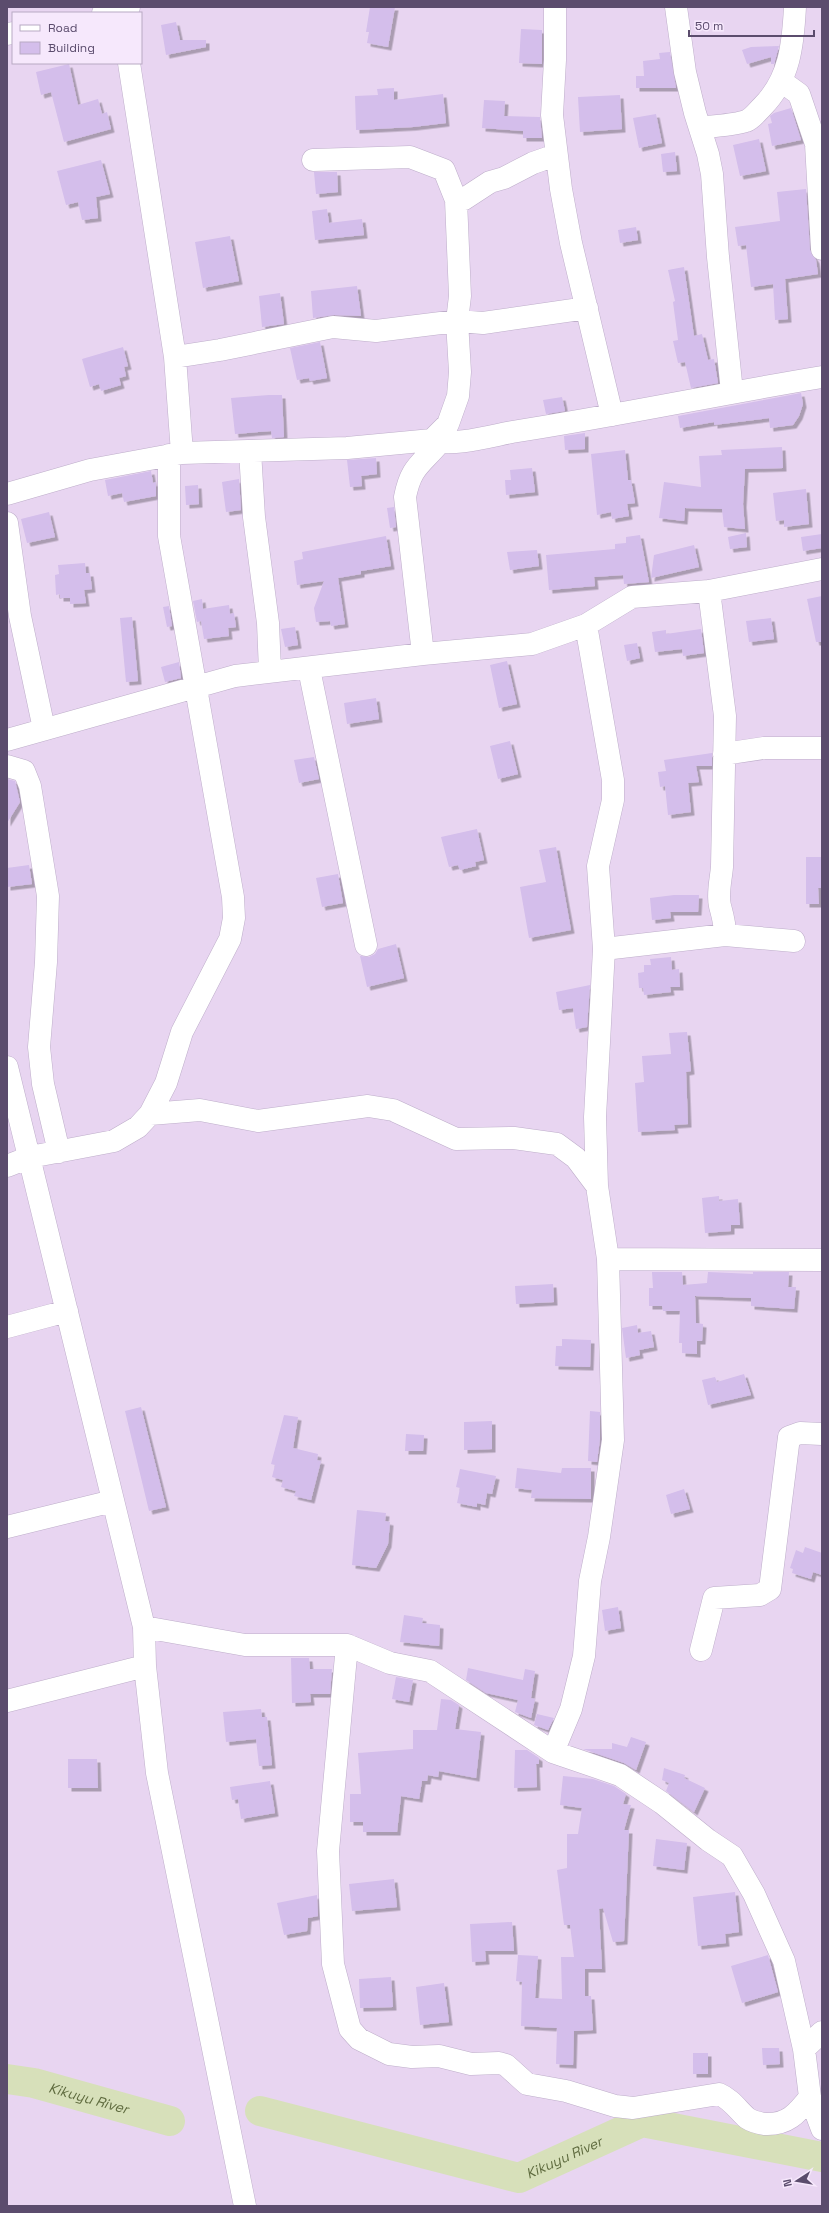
<svg xmlns="http://www.w3.org/2000/svg" width="829" height="2213" font-family="'Space Grotesk',sans-serif">
<style>
.residential{fill:#e8d5f1;fill-rule:evenodd}
.lines{fill:none;stroke-linecap:round;stroke-linejoin:round}
.river{stroke:#d7e0ba;stroke-width:30}
.building{fill:#d4beeb;filter:url(#shadow)}
.minor-casing{stroke:#beaeca;stroke-width:23}
.minor{stroke:#fff;stroke-width:22}
.labels{text-anchor:middle;stroke-width:3.5;stroke-linejoin:round;paint-order:stroke}
.water-label{font-size:14px;font-style:italic;fill:#5f6b3f;stroke:#f6e8fc}
</style>
<defs>
<filter id="shadow"><feDropShadow dx="3.5" dy="3.5" stdDeviation="0" flood-color="#0004"/></filter>
</defs>
<rect width="100%" height="100%" fill="#f2e3f9"/>
<!-- residential -->
<path class="residential" d="M7,7H822V2206H7ZM13,13H141V63H13Z"/>
<g class="lines">
<!-- river -->
<g class="river">
<path id="s1" d="M7,2079L34,2083L170,2121"/>
<path id="s2" d="M260,2111L519,2178L642,2122L822,2157"/>
</g>
</g>
<!-- building -->
<path class="building" d="M370,7H395L388,47L367,43L369,32H366Z
M176,22L180,40H206V47L166,55L161,25Z
M521,29L542,30V64L519,63Z
M779,46L774,64H771V57L747,64L742,50L751,47Z
M670,52L676,88H636V76H644L643,61L660,59L659,53Z
M69,64L78,105L98,99L102,114L107,112L111,129L64,142L51,92L41,95L36,72Z
M394,88V100L443,94L446,123L413,127L356,130L355,96L378,95L377,89Z
M620,95L622,129L580,132L578,97Z
M484,100L505,101L504,116L540,117L542,138H523V131L482,128Z
M791,108L801,140L772,146L768,124L772,123L770,116L774,113Z
M656,114L662,143L639,148L633,118Z
M759,139L766,171L740,176L733,145Z
M675,152L677,171L663,172L661,154Z
M101,160L110,194L96,197L98,218L82,220L78,202L66,205L57,171Z
M314,172H337L338,192L316,194Z
M806,189L810,250L816,260L818,274L785,279L788,319L775,320L773,284L751,287L746,245L738,246L735,227L780,221L777,192Z
M327,209L329,223L362,219L364,235L315,240L312,211Z
M636,227L638,240L620,243L618,230Z
M230,236L239,281L203,288L195,242Z
M684,267L694,336L702,334L708,360L714,359L718,383L691,388L685,362L678,363L673,341L678,340L673,302L675,301L668,270Z
M357,286L361,316L334,315L313,318L311,291Z
M280,293L284,324L262,327L259,296Z
M320,342L327,378L310,381L309,378L297,380L290,348Z
M123,347L128,366L124,367L126,376L119,378L121,385L101,391L99,384L90,387L82,359Z
M801,393L803,404L799,416L793,425L770,428L769,418L714,425V422L680,428L678,416Z
M269,395H282L284,437L272,438L271,431L235,434L231,398Z
M562,397L565,411L546,414L543,400Z
M585,433V449L565,450L564,436Z
M782,447L783,468L745,469L743,504L745,529L724,527L722,509L685,508L684,521L659,518L664,482L701,487L699,456L722,455L721,450Z
M625,450L628,480H631L635,503L627,504L629,516L612,519L611,512L597,515L591,454Z
M376,458L377,474L361,476L362,486L350,487L347,460Z
M532,468L535,492L506,495L505,480H511L510,470Z
M151,471L153,483L156,482V496L124,502L122,493L108,496L105,480Z
M239,479L241,510L226,512L222,482Z
M198,485L199,504L186,505L185,486Z
M806,489L809,524L784,527V520L776,521L773,493Z
M394,507L396,527L390,528L387,508Z
M49,512L55,537L27,543L21,519Z
M746,533L747,547L730,549L728,537Z
M822,534V548L803,551L801,537Z
M640,535L649,582L624,584L623,575L594,577L595,586L549,590L546,555L615,549V544L626,543V537Z
M386,536L391,566L361,571V574L338,578L345,624L331,626L330,621L316,622L314,608L324,581L297,585L294,561L303,559L302,552Z
M694,545L699,567L651,578L654,555Z
M537,550L539,566L510,570L507,552Z
M85,563L86,573H90L92,589L84,590L86,603L70,604V598H60V594L56,595L55,575L59,574L58,565Z
M822,596V642H816L807,599Z
M202,599L203,609L229,605L230,614L234,613L236,627L228,628L229,636L204,639L201,621L197,622L193,601Z
M169,606L172,626L167,627L163,607Z
M132,617L138,681L126,682L120,618Z
M771,618L774,639L749,642L746,621Z
M295,627L298,645L285,647L281,629Z
M701,629L704,653L683,656L682,649L655,652L652,632L666,630V634Z
M637,643L640,658L627,661L624,645Z
M507,661L517,704L499,708L490,665Z
M179,662L181,678L165,682L161,667Z
M376,698L379,719L347,724L344,703Z
M510,741L518,774L498,779L490,746Z
M712,753V766H696L699,782L688,783L691,812L668,815L665,786L660,787L658,772L666,771L664,760Z
M314,757L319,779L299,783L294,760Z
M7,779L15,781L20,802L7,823Z
M477,829L484,860L475,862L476,866L460,870L458,865L449,867L441,837Z
M556,847L571,930L529,938L520,887L546,882L539,850Z
M806,857H822V888H818L819,904H806Z
M29,865L32,884L7,887V868Z
M338,874L343,903L322,907L316,878Z
M674,895H699L698,912H670L671,918L652,920L650,898Z
M396,944L404,978L367,987L360,956L369,957L375,954L378,949Z
M671,957L672,970L679,969L680,987H670L671,992L644,995L643,988H639L638,973L644,972V965H651L650,959Z
M590,985L587,1027L576,1029L573,1008L559,1010L556,992Z
M687,1032L691,1071L686,1072L688,1124L674,1125L675,1130L638,1132L635,1083L644,1082L642,1056L671,1054L669,1033Z
M719,1196V1201L738,1199L740,1225H731V1231L705,1233L702,1198Z
M652,1272H682L683,1285L707,1283L708,1272L753,1274V1272H789L788,1287H796L794,1309L751,1306V1298L695,1296L696,1323L703,1324L702,1341H697V1354L682,1353V1343H679L680,1311H663L662,1306H649V1288H653Z
M553,1284L554,1302L516,1304L515,1286Z
M637,1325L638,1333L651,1331L654,1347L639,1350L640,1355L626,1358L622,1328Z
M562,1339L591,1340L590,1367L555,1366L556,1346H562Z
M744,1374L751,1395L708,1405L702,1380L715,1377L717,1382Z
M141,1407L166,1507L149,1511L125,1411Z
M590,1411L600,1412V1439L597,1462L588,1461Z
M284,1415L298,1417L293,1448L318,1454L317,1460L321,1461L311,1500L294,1496L296,1491L281,1487L283,1480L272,1477L275,1465L271,1464Z
M492,1421V1449L464,1450V1422Z
M406,1434L424,1435L423,1451H405Z
M517,1468L561,1473L562,1468H591V1499L531,1498L532,1490L515,1488Z
M460,1469L496,1476L492,1494L487,1493L485,1505L477,1503V1507L457,1503L460,1488L456,1487Z
M684,1489L690,1509L671,1514L666,1495Z
M357,1510L386,1513L385,1521L390,1522L388,1544L376,1568L352,1565Z
M805,1547L822,1553V1575L813,1572L811,1579L792,1573L793,1569L790,1568L796,1550L803,1553Z
M618,1607L621,1628L605,1631L602,1610Z
M404,1615L423,1618L422,1623L440,1625L439,1646L400,1642Z
M291,1658H309L310,1669H332L330,1694H310L311,1702L292,1703Z
M468,1668L523,1680L525,1669L535,1671L531,1698L535,1699L531,1718L515,1712L518,1700L486,1693L466,1680Z
M396,1677L413,1680L409,1702L392,1699Z
M441,1699L451,1700L459,1705L455,1729L481,1732L476,1778L439,1771L438,1777L428,1775L427,1781H422L419,1799L401,1796L397,1832H363V1822H350V1794H361L358,1753L413,1749V1730H437Z
M261,1709L262,1717H267L272,1765L259,1766L256,1739L226,1742L223,1712Z
M537,1714L554,1718L548,1730L534,1725Z
M631,1737L646,1742L636,1770L624,1763L583,1749H612V1743L627,1747Z
M515,1750H527L539,1758V1764H536L537,1787L514,1788Z
M68,1759H97L98,1788H68Z
M664,1768L685,1775L684,1778L705,1788L694,1812L666,1791L669,1783L662,1780Z
M563,1776L593,1779L614,1786L626,1794L623,1804L631,1805L624,1830H629L624,1941L613,1942L603,1908L599,1909L602,1969H585V1996H591L593,2030L574,2031L573,2065L556,2064L557,2028L521,2026L522,1982L516,1981L518,1955L538,1956L535,1998L562,1999L561,1957H574L570,1925H564L557,1870L567,1868V1834H578L582,1808L560,1805Z
M270,1781L275,1813L241,1819L238,1799L232,1800L230,1787Z
M656,1839L687,1843L684,1870L653,1866Z
M394,1879L397,1907L352,1911L349,1884Z
M735,1892L739,1932L725,1934L726,1943L698,1946L693,1897Z
M317,1895L318,1916L308,1918L307,1931L284,1935L277,1903Z
M512,1922L514,1951H485L486,1961L472,1962L470,1924Z
M768,1955L778,1992L742,2003L731,1966Z
M391,1977L393,2007L360,2008L359,1979Z
M444,1983L449,2022L420,2025L416,1987Z
M762,2048H779L780,2064L763,2065Z
M693,2053H708V2074H693Z"/>
<g class="lines">
<defs>
<path id="minor" d="M555,7V60L552,115L561,189L571,243L612,415
M676,7L685,72L695,113L708,154L712,174L718,257L732,392
M103,13L129,7
M7,34L13,33
M129,63L175,357L182,453
M781,81L799,94L816,144L822,249
M700,128C712,126 735,125 746,121C752,119 757,112 762,107C790,79 793,44 795,7
M313,160L410,157L444,170L456,200L460,296L457,321L460,372L458,396L448,424L432,440
M456,200L464,199L490,182L504,178L533,163L556,155
M175,357L220,350L333,327L376,331L457,321L483,323L587,308
M250,451L254,517L268,623L270,671
M7,494L90,470L182,453L347,448L432,440C452,447 491,436 512,432C616,416 719,394 822,377
M7,523L20,616L44,729
M709,591L725,716L722,867C721,879 717,894 720,906C723,917 725,923 725,935
M423,654L405,497C411,466 421,465 440,442
M309,669L366,945
M7,740L235,676L423,654L532,644L586,625L632,597L709,591L822,569
M724,754L764,748H822
M7,766L24,771L30,786L48,896L46,962L39,1047L43,1084L59,1152
M604,949L725,935L794,941
M7,1067L144,1627L145,1666L157,1773L245,2206
M150,1114L200,1110L258,1121L368,1106L393,1110L456,1139L514,1138L557,1144L576,1158L597,1186
M7,1166L30,1157L114,1141L138,1127L150,1114L166,1083L182,1032L230,939L234,918L233,897L169,536V455
M608,1259L822,1260
M7,1327L67,1311
M7,1527L113,1501
M144,1627L245,1645H347L390,1663L430,1671L553,1752L620,1775L662,1803L708,1840L732,1856L754,1894L784,1961L804,2049L810,2097L822,2129
M347,1645L328,1851L333,1964L350,2029L359,2039L389,2054L412,2057L439,2056L471,2064L499,2063L506,2065L527,2084L566,2091L615,2106L633,2108L719,2094C731,2099 738,2110 747,2118C753,2122 758,2123 765,2124C787,2125 797,2114 810,2097
M701,1650L714,1598L760,1595L770,1589L789,1437L800,1433L822,1434
M7,1701L145,1666
M553,1752L571,1709L584,1656L590,1581L599,1537L613,1440L608,1259L597,1186L595,1117L604,949L598,866L613,800V780L586,625
M804,2049L822,2032"/>
</defs>
<!-- minor casing -->
<use href="#minor" class="minor-casing"/>
<!-- minor -->
<use href="#minor" class="minor"/>
</g>
<g class="labels">
<!-- water labels -->
<g class="water-label">
<text dy="5" stroke="none"><textPath href="#s1" startOffset="84">Kikuyu River</textPath></text>
<text dy="5" stroke="none"><textPath href="#s2" startOffset="317">Kikuyu River</textPath></text>
</g>
</g>
<!-- border -->
<rect width="829" height="2213" fill="none" stroke="#5b4c6d" stroke-width="16"/>
<!-- legend -->
<rect x="12" y="12" width="130" height="52" fill="#f6e8fc" stroke="#b8aac3"/>
<rect x="20" y="25" width="20" height="6" fill="#ffffff" stroke="#b8aac3"/>
<text x="48" y="32" font-size="12" fill="#5b4c6d">Road</text>
<rect x="20" y="42" width="20" height="12" fill="#d4beeb" stroke="#b8aac3"/>
<text x="48" y="52" font-size="12" fill="#5b4c6d">Building</text>
<!-- north arrow -->
<g transform="translate(797 2181) rotate(258)" stroke="#f6e8fc" stroke-width="3" paint-order="stroke">
<path d="M0-3L7 15L0 10L-7 15Z" fill="#5b4c6d"/>
<text y="-6" font-size="11" font-weight="bold" text-anchor="middle" fill="#5b4c6d">N</text>
</g>
<!-- scale -->
<path d="M689 30v6h125v-6" fill="none" stroke="#5b4c6d" stroke-width="2"/>
<text x="695" y="30" font-size="12" fill="#5b4c6d" stroke="#f6e8fc" stroke-width="3" paint-order="stroke">50 m</text>
</svg>
